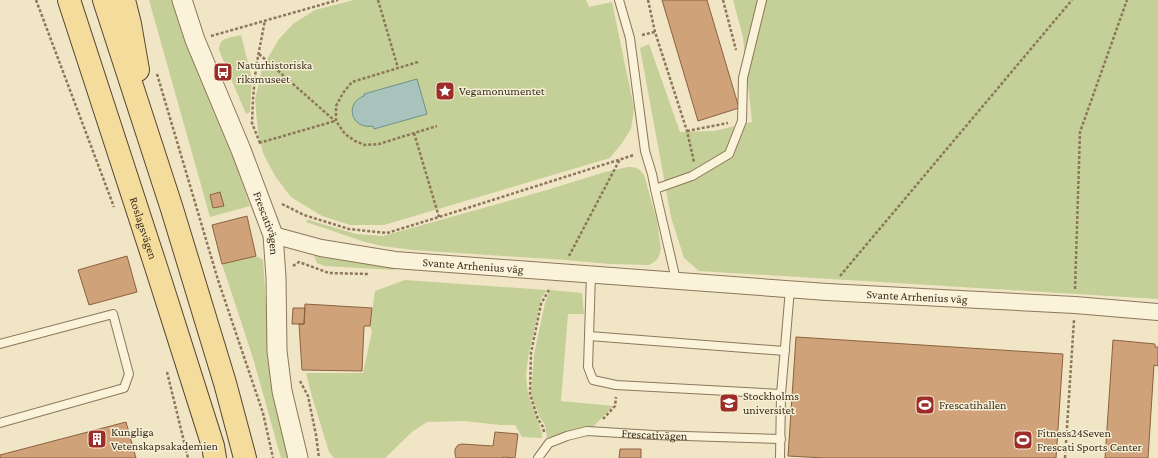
<svg xmlns="http://www.w3.org/2000/svg" width="1158" height="458" font-family="'Crimson Pro',serif">
<style>
.green{fill:#c5cf98}
.water{fill:#a7c3bc;stroke:#6d928b}
.building{fill:#cfa27a;stroke:#8c613f}
.lines{fill:none;stroke-linecap:round;stroke-linejoin:round}
.service-casing{stroke:#8c775a;stroke-width:10}
.minor-casing{stroke:#8c775a;stroke-width:18}
.tertiary-casing{stroke:#8c775a;stroke-width:21}
.primary-casing{stroke:#59452e;stroke-width:24}
.path{stroke:#8c775a;stroke-width:2.5;stroke-dasharray:3 2;stroke-linecap:butt}
.service{stroke:#faf2d9;stroke-width:8}
.minor{stroke:#faf2d9;stroke-width:16}
.tertiary{stroke:#faf2d9;stroke-width:19}
.primary{stroke:#f4dd9c;stroke-width:22}
.labels{text-anchor:middle;stroke-width:3;stroke-linejoin:round;paint-order:stroke}
.poi-label{font-size:12px;fill:#3b2e1f;stroke:#f7efd5;text-anchor:start}
.street-label{font-size:12px;fill:#3b2e1f;stroke:#f7efd5}
</style>
<rect width="100%" height="100%" fill="#f0e5c5"/>
<!-- green -->
<path class="green" d="M149,0H172L181,30L234,160L250,206L210,217Z
M354,0H586L589,7L612,2L634,108L631,129L622,143L610,158L384,225H350L322,216L291,197L275,176L263,153L258,132L255,100L262,68L279,39L293,24L315,10Z
M733,0H1158V299L699,271L684,258L671,217L640,48L649,44L680,132L714,131L752,122L743,37Z
M241,35L252,79L250,112L246,114L219,50C219,37 230,38 241,35Z
M628,167C636,167 639,168 644,175L657,221L661,249L659,256L657,260L649,265L610,264L565,260L413,250L382,246L365,242L306,222L307,220H309L356,234L383,236L547,190L605,172Z
M256,256L263,260L269,351L290,458H281L253,358L222,264Z
M314,256L393,268L394,270L325,266L317,263Z
M405,280L547,290L541,299L528,358L526,375L528,394L542,433V438L522,437L515,425H500L465,421L427,422L412,432L385,458H334L329,452L311,393L306,373H363L372,331L370,327L375,291Z
M550,290L582,293L584,314H568L561,401L613,406L593,427H585L547,438L545,425L540,418L531,394L534,354L545,303Z"/>
<!-- water -->
<path class="water" d="M417,79L427,114L374,129L373,126C351,130 344,103 364,96V94Z"/>
<!-- building -->
<path class="building" d="M662,0H707L739,108L698,121Z
M220,192L224,206L213,208L210,195Z
M247,216L256,256L222,264L212,225Z
M127,256L137,292L89,305L78,270Z
M305,304L372,308L370,326H364L362,371L302,370L299,324H304Z
M293,308H305L304,324H292Z
M796,337L1063,354L1056,458H825L788,456Z
M1113,340L1155,344V347H1158V366L1154,365L1148,458H1105Z
M126,422L136,458H0V455Z
M495,432L518,434L515,458L503,457V458H456L455,454V449L458,445L462,444L493,446Z
M620,449H641V458H619Z"/>
<g class="lines">
<defs>
<g id="service">
<path d="M619,0L630,38L645,151L652,174L655,189L676,280"/>
<path d="M655,189L692,176L729,154L742,121L743,78L762,0"/>
<path d="M591,274L588,367L593,380L616,385L781,394L790,289"/>
<path d="M589,336L785,351"/>
<path d="M0,344L113,314L129,374L124,388L0,423"/>
<path id="s1" d="M538,458L549,443L567,436L587,431L654,435L781,439"/>
<path d="M780,458L781,394"/>
</g>
<g id="minor">
<path id="s2" d="M273,235L321,248L395,260L827,292L1075,305L1158,312"/>
</g>
<g id="tertiary">
<path id="s3" d="M182,0L195,40L241,150L273,235L276,277L277,351L282,391L298,458"/>
</g>
<g id="primary">
<path id="s4" d="M69,0L158,273L213,446L215,458"/>
<path d="M104,0L172,209L225,383L245,458"/>
<path d="M124,0L130,24L138,70"/>
</g>
</defs>
<!-- service casing -->
<use href="#service" class="service-casing"/>
<!-- minor casing -->
<use href="#minor" class="minor-casing"/>
<!-- tertiary casing -->
<use href="#tertiary" class="tertiary-casing"/>
<!-- primary casing -->
<use href="#primary" class="primary-casing"/>
<!-- path -->
<path class="path" d="M36,0L114,207
M378,0L398,68
M648,0L655,32L687,131L694,162
M723,0L736,50
M642,35L655,32
M211,36L338,0
M259,54L335,121
M418,62L352,82L343,93L336,106V121L345,134L355,141L365,145L379,144L437,126
M157,74L218,280L263,413L273,458
M687,131L728,123
M414,133L439,217
M259,143L335,121
M260,143L252,123L253,99L256,67L265,20
M282,204L304,215L349,229L387,233L439,217L634,155
M569,256L620,159
M293,266L299,262L329,273L369,274
M840,276L1072,0
M1075,289L1080,132L1127,0
M167,372L188,458
M300,381L308,396L316,435L319,458
M603,419L615,406L616,397
M544,432L543,427L538,419L530,394L531,353L541,304L550,288
M1065,458L1074,320"/>
<!-- service -->
<use href="#service" class="service"/>
<!-- minor -->
<use href="#minor" class="minor"/>
<!-- tertiary -->
<use href="#tertiary" class="tertiary"/>
<!-- primary -->
<use href="#primary" class="primary"/>
</g>
<!-- icons -->
<defs>
<symbol id="bus-square" viewBox="-11 -11 22 22"><rect x="-9" y="-9" width="18" height="18" rx="4" fill="#9d2d28" stroke="#f7efd5"/><path d="M-5-6H5V4H4V6H2V4H-2V6H-4V4H-5ZM-3.5-4V0h7V-4ZM-3.5 1.2v1.5H-2V1.2ZM2 1.2v1.5H3.5V1.2Z" fill="#fff"/></symbol>
<symbol id="sight-square" viewBox="-11 -11 22 22"><rect x="-9" y="-9" width="18" height="18" rx="4" fill="#9d2d28" stroke="#f7efd5"/><path d="M0-6L1.8-2.2L6-1.7L2.9 1.2L3.7 5.4L0 3.3L-3.7 5.4L-2.9 1.2L-6-1.7L-1.8-2.2Z" fill="#fff"/></symbol>
<symbol id="university-square" viewBox="-11 -11 22 22"><rect x="-9" y="-9" width="18" height="18" rx="4" fill="#9d2d28" stroke="#f7efd5"/><path d="M0-5L7-2L0 1L-7-2ZM-4 1L0 2.5L4 1V4Q0 6-4 4Z" fill="#fff"/></symbol>
<symbol id="stadium-square" viewBox="-11 -11 22 22"><rect x="-9" y="-9" width="18" height="18" rx="4" fill="#9d2d28" stroke="#f7efd5"/><path d="M0-5a6.5 5 0 1 0 0 10a6.5 5 0 1 0 0-10ZM-3.5-1.8h7v3.6h-7Z" fill="#fff"/></symbol>
<symbol id="building-square" viewBox="-11 -11 22 22"><rect x="-9" y="-9" width="18" height="18" rx="4" fill="#9d2d28" stroke="#f7efd5"/><path d="M-4-6H4V6H1V3H-1V6H-4ZM-2.5-4.3h1.7v1.8h-1.7ZM.8-4.3h1.7v1.8H.8ZM-2.5-1h1.7V.8h-1.7ZM.8-1h1.7V.8H.8Z" fill="#fff"/></symbol>
</defs>
<g fill-rule="evenodd">
<use href="#bus-square" x="212" y="61" width="22" height="22"/>
<use href="#sight-square" x="434" y="80" width="22" height="22"/>
<use href="#university-square" x="718" y="392" width="22" height="22"/>
<use href="#stadium-square" x="914" y="394" width="22" height="22"/>
<use href="#building-square" x="86" y="428" width="22" height="22"/>
<use href="#stadium-square" x="1012" y="429" width="22" height="22"/>
</g>
<g class="labels">
<!-- poi labels -->
<g class="poi-label">
<text x="237" y="69">Naturhistoriska<tspan x="237" dy="14">riksmuseet</tspan></text>
<text x="459" y="95">Vegamonumentet</text>
<text x="743" y="400">Stockholms<tspan x="743" dy="14">universitet</tspan></text>
<text x="939" y="409">Frescatihallen</text>
<text x="111" y="436">Kungliga<tspan x="111" dy="14">Vetenskapsakademien</tspan></text>
<text x="1037" y="437">Fitness24Seven<tspan x="1037" dy="14">Frescati Sports Center</tspan></text>
</g>
<!-- street labels -->
<g class="street-label">
<text dy="4" stroke="none"><textPath href="#s3" startOffset="239">Frescativägen</textPath></text>
<text dy="4" stroke="none"><textPath href="#s4" startOffset="240">Roslagsvägen</textPath></text>
<text dy="4" stroke="none"><textPath href="#s2" startOffset="203">Svante Arrhenius väg</textPath></text>
<text dy="4" stroke="none"><textPath href="#s2" startOffset="648">Svante Arrhenius väg</textPath></text>
<text dy="4" stroke="none"><textPath href="#s1" startOffset="126">Frescativägen</textPath></text>
</g>
</g>
</svg>
